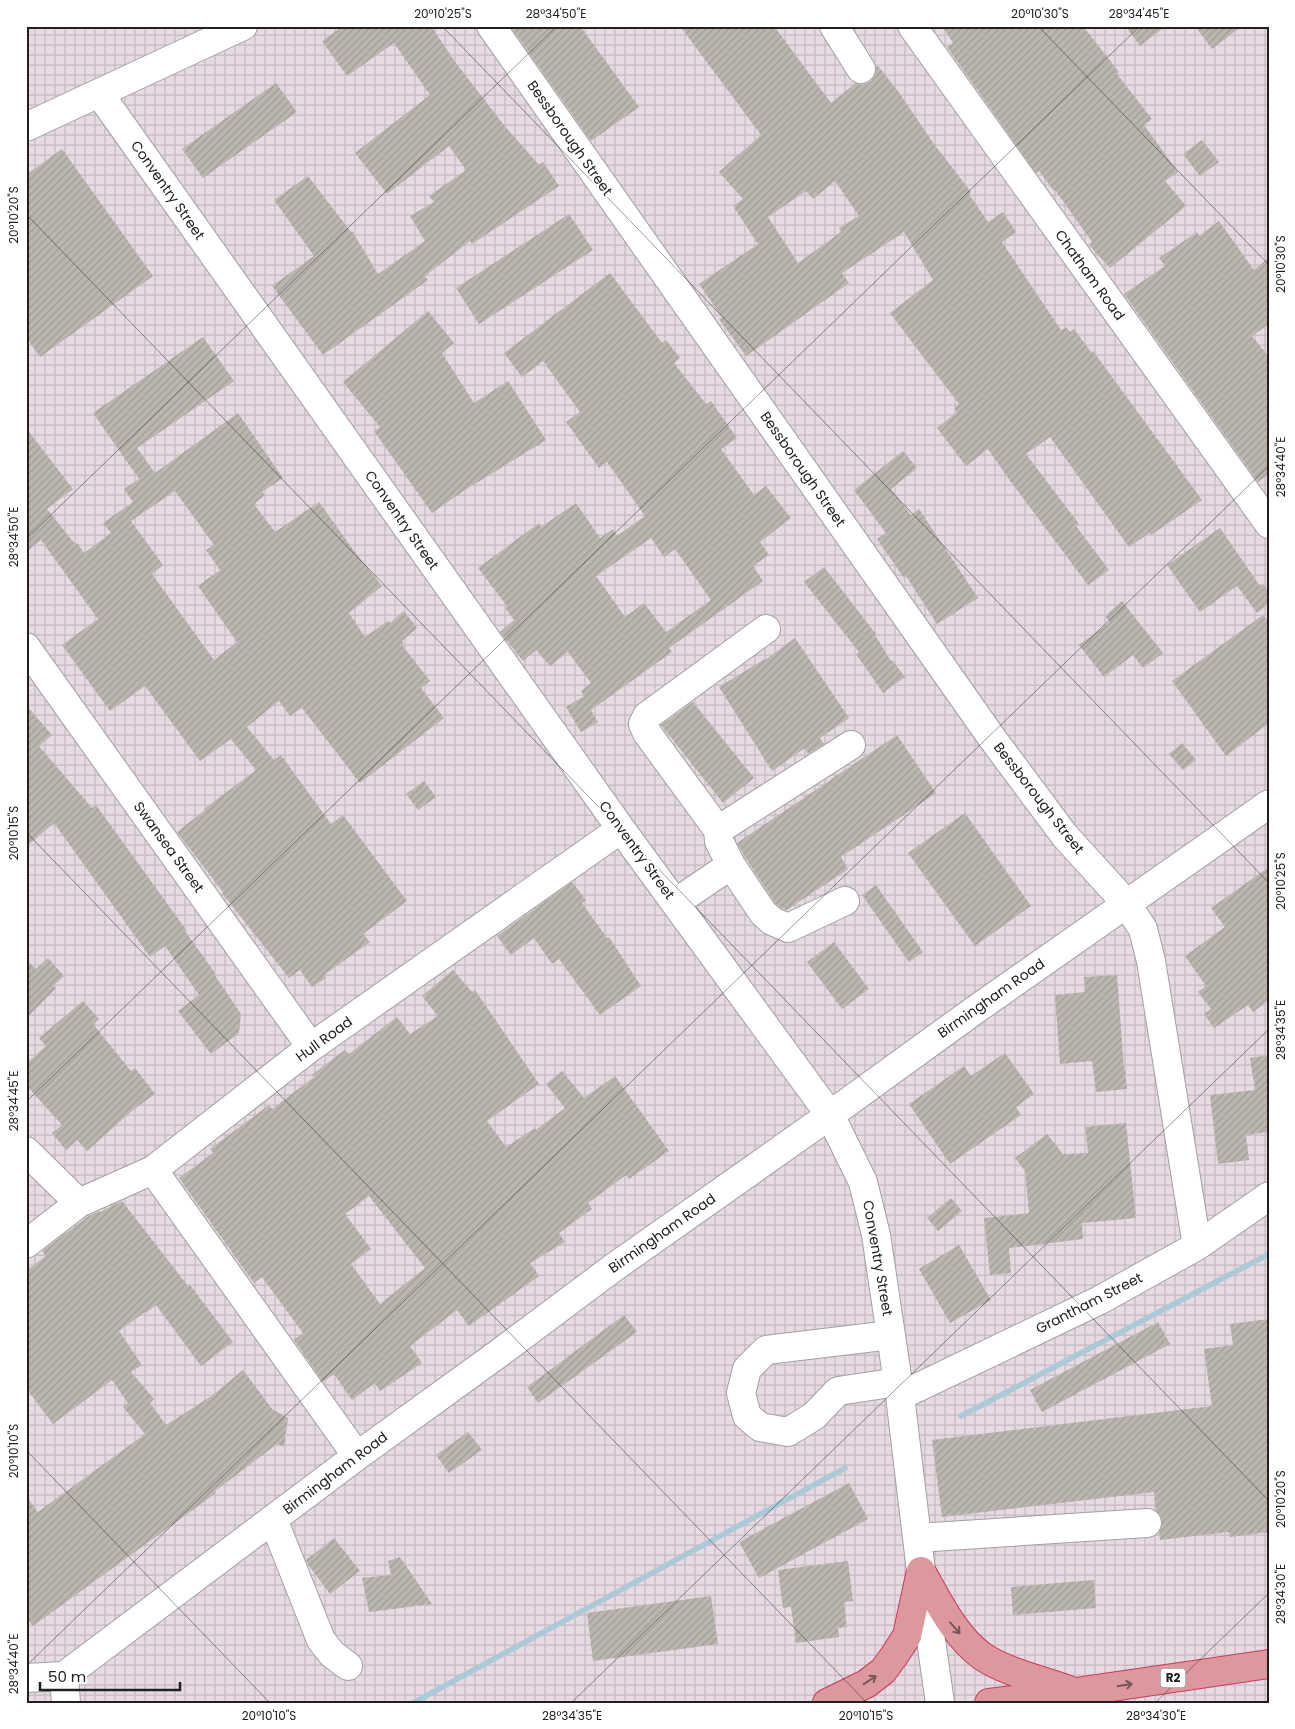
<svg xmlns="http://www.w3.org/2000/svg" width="1295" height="1729" font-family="Poppins,sans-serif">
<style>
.industrial{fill:url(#industrial-grid)}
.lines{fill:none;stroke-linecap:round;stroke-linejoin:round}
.stream{stroke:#acc9d8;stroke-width:5.5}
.building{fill:url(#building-hatch);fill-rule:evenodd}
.minor-casing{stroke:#a1a1a1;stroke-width:30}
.highway-casing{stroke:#c73a5c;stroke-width:30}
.minor{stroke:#fff;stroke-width:28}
.highway{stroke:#dd989e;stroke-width:28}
.oneway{stroke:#755659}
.ticks{fill:none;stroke:#202020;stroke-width:1;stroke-opacity:0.45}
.labels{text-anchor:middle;stroke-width:4;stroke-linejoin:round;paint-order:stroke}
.shield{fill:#fff;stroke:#636363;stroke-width:1}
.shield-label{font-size:12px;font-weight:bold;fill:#202020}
.street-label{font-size:14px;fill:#202020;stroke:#fff}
.neatline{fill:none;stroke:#202020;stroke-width:2}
.ticks-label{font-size:12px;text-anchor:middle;fill:#202020}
</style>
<defs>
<pattern id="industrial-grid" width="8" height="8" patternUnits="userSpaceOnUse" patternTransform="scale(1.25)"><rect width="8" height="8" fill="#e7dae3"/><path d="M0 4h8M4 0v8" fill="none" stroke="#c6bbc2"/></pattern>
<pattern id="building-hatch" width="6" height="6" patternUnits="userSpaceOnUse" patternTransform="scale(1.25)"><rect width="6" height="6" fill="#bcb6b0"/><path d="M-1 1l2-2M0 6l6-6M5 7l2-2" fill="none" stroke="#a19c97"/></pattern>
</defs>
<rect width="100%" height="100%" fill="#efede7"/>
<!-- industrial -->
<path class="industrial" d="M26,26H1269V1703H26Z"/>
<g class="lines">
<!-- stream -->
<path class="stream" d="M961,1416L1269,1254
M413,1703L845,1468"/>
</g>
<!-- building -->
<path class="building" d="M343,26H431L456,63L503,124L539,165L543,162L559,186L472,244L470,241L425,276L428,280L323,355L272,286L314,256L274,200L308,176L351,232L352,231L378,274L425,241L410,216L434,202L429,196L466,170L449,146L387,194L355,153L430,95L394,43L347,76L322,41Z
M510,26H580L639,107L591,141Z
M680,26H774L831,103L856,83L862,85L870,82L875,76L876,67L878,66L898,91L934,144L971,192L969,194L988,222L1003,212L1016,232L1002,242L1061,330L1066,327L1070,332L1074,329L1091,352L1093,351L1202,500L1151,535L1149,533L1129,547L1050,437L1026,454L1079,524L1076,526L1109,570L1088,585L1008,478L988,449L966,466L937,428L957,412L954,408L959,404L890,313L933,280L904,232L842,273L849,283L746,356L719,319L722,317L699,284L758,244L733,206L743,199L719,172L761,135ZM835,181L859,216L839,228L841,232L798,263L768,217L806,191L813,199Z
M942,26H1083L1119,72L1117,74L1152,119L1144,125L1178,172L1165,181L1186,206L1110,268L1089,245L1092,242L1055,190L1054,191L1039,171L1036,173L947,47L953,43Z
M1125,26H1166L1140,46Z
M1195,26H1242L1212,49Z
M276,83L297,112L203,178L182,149Z
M1202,140L1219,162L1200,176L1183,154Z
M62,149L153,276L40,357L26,337V175Z
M569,214L593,250L479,324L456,288Z
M1219,221L1254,270L1269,257V324L1252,336L1269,357V474L1258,482L1124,294L1165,266L1159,258L1197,232L1199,236Z
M610,273L662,343L666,340L680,358L674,363L706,404L711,401L737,438L721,449L754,495L766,486L791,518L760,542L769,555L753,566L763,581L669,648L672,652L591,710L598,722L581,732L566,707L584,696L581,691L591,683L568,652L550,666L536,650L523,661L500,632L514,620L505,608L507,606L478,568L539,523L541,527L576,503L600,538L613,529L617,536L645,516L607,462L599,468L566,422L580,412L543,361L522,377L504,353ZM651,538L664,557L675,549L711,600L666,632L644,603L625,617L596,576Z
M428,311L454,343L442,353L474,403L508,381L546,440L465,490L432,513L374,431L380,427L343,382Z
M203,337L234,381L137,448L155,473L238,413L283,478L262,492L265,495L254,504L275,532L319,502L354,551L382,586L349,613L365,637L388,621L390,623L404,611L417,628L402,641L404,644L402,645L430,681L421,688L444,718L360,783L302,708L290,716L279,701L247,727L274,760L281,755L331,824L343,815L407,901L363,934L370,942L324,975L326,978L312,987L300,970L289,978L222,893L223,892L177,832L205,810L204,809L256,770L231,739L200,761L145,686L110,711L62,645L98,619L41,540L26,552V428L73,489L47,509L75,544L77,543L84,553L111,533L103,523L133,502L124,489L139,479L93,413ZM175,491L214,545L206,550L220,570L198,586L237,642L214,660L152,574L163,565L131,521Z
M903,451L917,468L891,489L911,515L919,509L978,598L937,624L906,576L904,578L877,539L886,533L854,490Z
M1220,528L1260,586L1263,584L1269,592V604L1257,613L1237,586L1200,612L1167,565Z
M824,567L876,634L875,635L891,661L892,660L905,677L883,693L856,654L859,652L804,582Z
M1122,601L1163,653L1143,668L1133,655L1104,677L1079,645L1110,622L1105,616Z
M1263,615L1269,623V723L1226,756L1172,681Z
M795,638L849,718L820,738L824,744L808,754L805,748L772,771L719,687L765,659V660Z
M693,702L754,778L723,803L661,725Z
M26,705L52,735L39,746L92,808L96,805L187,931H185L215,973L214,974L241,1014L239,1033L211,1054L178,1011L199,995L165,946L150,957L54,823L26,847Z
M897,735L936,793L841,857L848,869L787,910L781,908L775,903L745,857L737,843Z
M1182,743L1196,760L1183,770L1169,754Z
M424,781L436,797L418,810L406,794Z
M965,813L1031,906L975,946L908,853Z
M1269,867V1000L1253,1012L1248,1005L1214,1028L1204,1014L1211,1009L1198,992L1206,986L1185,956L1225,927L1211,908Z
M572,882L586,900L582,903L607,938L609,937L641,986L600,1015L559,959L552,964L534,938L511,955L497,936Z
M876,885L923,952L909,962L862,895Z
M834,942L869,989L842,1009L807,962Z
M48,958L64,976L53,986L56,988L26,1019V959L36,969Z
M453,970L472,992L475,990L539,1084L487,1121L506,1147L535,1128L536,1130L565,1108L546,1084L562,1071L584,1098L615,1076L669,1151L629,1179L626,1175L588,1203L592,1209L559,1233L565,1242L530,1263L539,1276L469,1326L457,1310L410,1346L422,1363L380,1391L375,1383L352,1400L334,1374L323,1382L294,1340L303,1333L262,1277L254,1283L179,1178L213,1153L210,1149L269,1105L272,1109L314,1077L312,1075L330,1061L345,1050L349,1054L397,1017L410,1034L438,1016L422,996ZM369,1196L425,1268L380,1304L351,1264L371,1249L345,1214Z
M1117,975L1124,1068H1125L1127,1089L1096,1092L1092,1061L1060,1064L1055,995L1085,992L1084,977Z
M83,1001L99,1019L93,1024L131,1071L135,1068L155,1094L133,1110L87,1151L77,1140L66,1150L52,1133L62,1125L26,1085V1064L46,1046L39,1038Z
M1005,1053L1034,1094L1016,1107L1021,1115L950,1164L909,1104L964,1066L971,1076Z
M1269,1055V1132L1246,1135L1249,1160L1218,1164L1210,1095L1255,1090L1250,1058Z
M1126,1123L1136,1218L1082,1223L1083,1239L1009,1248L1011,1273L990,1275L984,1218L1029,1213L1025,1171L1015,1158L1047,1134L1063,1154L1088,1153L1085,1127Z
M951,1198L962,1211L938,1231L927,1218Z
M122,1201L188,1286L190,1285L233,1342L201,1366L156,1305L146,1313L145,1312L119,1331L142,1365L131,1372L154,1399L150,1403L166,1425L213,1395L243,1370L272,1409L288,1418L284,1447L277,1444L215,1491L216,1493L33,1626L26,1617V1496L38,1512L145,1434L123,1407L128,1403L112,1380L53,1424L26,1388V1271L46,1256L42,1251L87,1217L99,1211L100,1212Z
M959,1245L991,1300L950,1323L919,1269Z
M624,1315L637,1332L538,1403L527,1387Z
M1269,1319V1532L1230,1537L1229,1532L1160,1540L1159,1533L1161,1529L1162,1522L1160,1515L1156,1511L1154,1492L942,1517L932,1440L1212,1406L1204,1349L1233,1345L1230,1324Z
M1158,1322L1170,1344L1042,1412L1030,1390Z
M468,1432L482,1450L449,1473L436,1455Z
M849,1483L868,1519L759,1578L739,1542Z
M334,1538L360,1571L330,1594L309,1566L306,1560Z
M400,1557L432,1604L369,1612L362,1578L391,1575L388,1561Z
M848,1561L853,1601L844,1602L847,1627L838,1628L839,1637L796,1643L791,1607L783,1608L778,1570Z
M1094,1580L1096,1608L1013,1615L1011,1587Z
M711,1596L718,1644L593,1661L587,1613Z"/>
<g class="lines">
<defs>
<path id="minor" d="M491,26L992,738L1065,836L1126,903L1143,929L1151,961L1197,1246
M834,26L861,69
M912,26L1269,524
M99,93L621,829L830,1115L863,1182L876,1235L900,1396L921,1571L940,1703
M26,127L243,26
M26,647L311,1047
M718,830L647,733L643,724L647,716L766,629
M731,865L763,913L772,921L788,928L845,901
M675,903L731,865L719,841L718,830L851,745
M26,1151L79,1203
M153,1170L357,1456
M26,1244L79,1203L153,1170L311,1047L621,829
M891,1335L766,1350L747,1369L741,1393L747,1416L760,1427L788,1432L814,1416L838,1391L898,1382
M900,1396L1100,1300L1197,1246L1269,1196
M273,1519L321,1640L332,1654L348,1666
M917,1538L1147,1523
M64,1676L357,1456L498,1354L613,1268L830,1115L975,1010L1269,804
M64,1676L66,1703
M26,1678L64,1676"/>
<path id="highway" d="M921,1571C937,1599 955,1637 982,1656C1003,1671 1044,1681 1069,1690
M827,1703L866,1684L883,1671L894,1656L907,1636L921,1571
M989,1703L1077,1692L1269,1664"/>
</defs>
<!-- minor casing -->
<use href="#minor" class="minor-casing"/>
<!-- highway casing -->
<use href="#highway" class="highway-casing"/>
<!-- minor -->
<use href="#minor" class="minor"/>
<!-- highway -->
<use href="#highway" class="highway"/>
</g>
<!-- one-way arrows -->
<defs><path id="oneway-shaft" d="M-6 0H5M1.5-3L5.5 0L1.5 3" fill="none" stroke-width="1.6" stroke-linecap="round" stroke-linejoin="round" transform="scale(1.25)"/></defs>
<g class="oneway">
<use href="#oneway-shaft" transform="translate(955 1628) rotate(49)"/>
<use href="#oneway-shaft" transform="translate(870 1680) rotate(-34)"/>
<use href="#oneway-shaft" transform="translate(1125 1685) rotate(-9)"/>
</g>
<!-- ticks -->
<path class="ticks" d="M442,26L1269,883M1038,26L1269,265M26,214L1269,1501M26,539L557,26M26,832L867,1703M26,1102L1140,26M26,1450L270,1703M26,1666L1269,466M571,1703L1269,1029M1155,1703L1269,1593"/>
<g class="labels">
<!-- shield labels -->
<rect class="shield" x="1160.5" y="1668.5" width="25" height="19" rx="4"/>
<g class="shield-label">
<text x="1173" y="1682">R2</text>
</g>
<!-- street labels -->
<g class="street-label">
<text transform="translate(570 138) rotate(55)" y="5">Bessborough Street</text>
<text transform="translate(168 190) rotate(55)" y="5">Conventry Street</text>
<text transform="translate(1090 275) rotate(54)" y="5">Chatham Road</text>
<text transform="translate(803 469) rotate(55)" y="5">Bessborough Street</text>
<text transform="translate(402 520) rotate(55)" y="5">Conventry Street</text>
<text transform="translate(1039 798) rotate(52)" y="5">Bessborough Street</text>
<text transform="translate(169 847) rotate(54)" y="5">Swansea Street</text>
<text transform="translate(637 850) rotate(54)" y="5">Conventry Street</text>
<text transform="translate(991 998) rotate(-35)" y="5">Birmingham Road</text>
<text transform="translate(324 1039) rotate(-36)" y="5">Hull Road</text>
<text transform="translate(662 1233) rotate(-35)" y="5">Birmingham Road</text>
<text transform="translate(878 1258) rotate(80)" y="5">Conventry Street</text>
<text transform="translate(1089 1303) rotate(-27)" y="5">Grantham Street</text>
<text transform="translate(335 1473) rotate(-37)" y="5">Birmingham Road</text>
</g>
</g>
<!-- border -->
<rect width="1295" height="1729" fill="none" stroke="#ffffff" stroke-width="55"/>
<!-- scale -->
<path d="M40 1682v8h140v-8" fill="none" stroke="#202020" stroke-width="2.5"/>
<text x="48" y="1682" font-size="15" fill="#202020" stroke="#ffffff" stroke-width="4" paint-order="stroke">50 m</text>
<rect x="28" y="28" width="1240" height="1674" class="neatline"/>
<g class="ticks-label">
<text x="443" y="18">20°10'25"S</text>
<text x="556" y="18">28°34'50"E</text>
<text x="1040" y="18">20°10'30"S</text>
<text x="1139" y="18">28°34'45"E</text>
<text transform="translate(14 215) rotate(-90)" y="4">20°10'20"S</text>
<text transform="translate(1281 264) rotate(-90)" y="4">20°10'30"S</text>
<text transform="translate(1281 467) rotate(-90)" y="4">28°34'40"E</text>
<text transform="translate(14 537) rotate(-90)" y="4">28°34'50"E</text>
<text transform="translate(14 833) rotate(-90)" y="4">20°10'15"S</text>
<text transform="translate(1281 881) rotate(-90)" y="4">20°10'25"S</text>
<text transform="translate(1281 1030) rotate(-90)" y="4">28°34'35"E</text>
<text transform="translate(14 1101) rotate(-90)" y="4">28°34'45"E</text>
<text transform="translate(14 1451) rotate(-90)" y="4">20°10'10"S</text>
<text transform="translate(1281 1499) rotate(-90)" y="4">20°10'20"S</text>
<text transform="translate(1281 1594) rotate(-90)" y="4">28°34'30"E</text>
<text transform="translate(14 1664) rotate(-90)" y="4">28°34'40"E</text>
<text x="269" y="1720">20°10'10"S</text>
<text x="572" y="1720">28°34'35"E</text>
<text x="866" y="1720">20°10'15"S</text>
<text x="1156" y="1720">28°34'30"E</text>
</g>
</svg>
